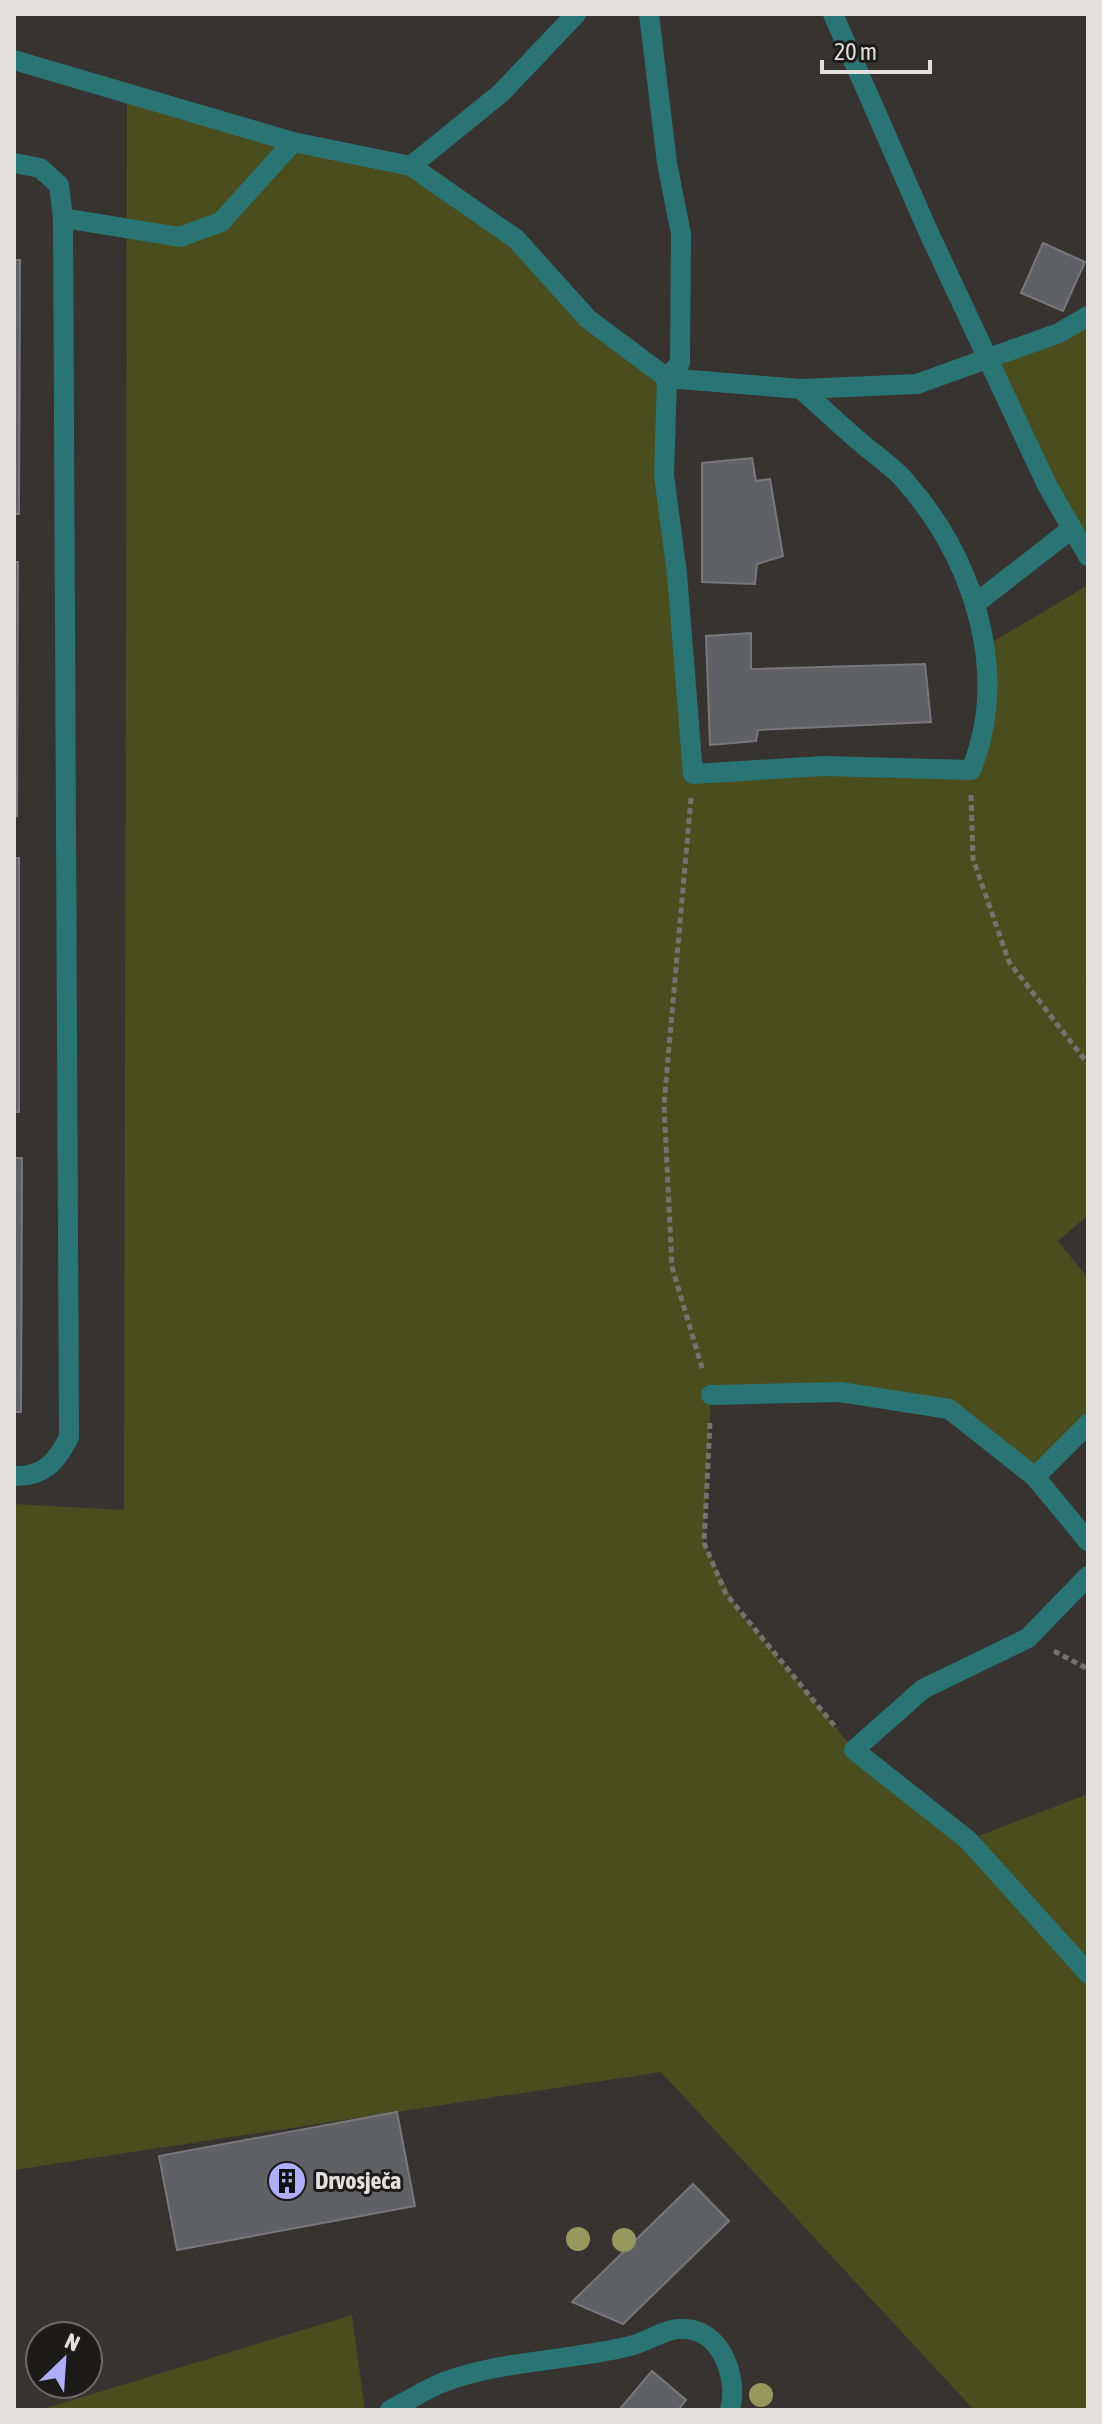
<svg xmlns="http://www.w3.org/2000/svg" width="1102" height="2424" font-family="'Asap Condensed',sans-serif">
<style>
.green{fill:#4a4d1d}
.building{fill:#606165;stroke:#77777c;stroke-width:2}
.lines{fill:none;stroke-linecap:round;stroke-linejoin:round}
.path{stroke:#757370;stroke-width:5;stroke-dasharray:6 4;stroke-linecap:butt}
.minor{stroke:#2b7474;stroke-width:20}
.tree{fill:#95995e}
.labels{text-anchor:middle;stroke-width:6;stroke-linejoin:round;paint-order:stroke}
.poi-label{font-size:24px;font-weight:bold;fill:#e1e0de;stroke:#1c1b19;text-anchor:start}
</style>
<rect width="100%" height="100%" fill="#363330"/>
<!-- green -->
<path class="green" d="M127,93L411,166L516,239L588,319L667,378L694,773L971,770L986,646L1088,585V979L1085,982L1088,987V1215L1058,1241L1088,1278V1424L1035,1477L948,1409L840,1392L711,1395L704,1543L738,1609L854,1750L968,1840L1088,1794V2410H974L661,2072L14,2170V1504L124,1510Z
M1088,316V556L989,360Z
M352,2315L365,2410H40Z"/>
<!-- building -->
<path class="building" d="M1043,243L1085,262L1063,311L1021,293Z
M14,260H20L19,514H14Z
M752,458L756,481L770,479L783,556L757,564L755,584L702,582V463Z
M14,562H18L17,816H14Z
M751,633V669L925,664L931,722L758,730L756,741L710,745L706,636Z
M14,858H19V1112H14Z
M14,1158H22L21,1412H14Z
M397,2112L415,2206L177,2250L159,2156Z
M693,2184L729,2221L623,2324L572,2302Z
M652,2371L686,2400L678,2410H619Z"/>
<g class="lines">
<!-- path -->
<path class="path" d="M971,795L973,859L1009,962L1088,1064
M691,798L664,1104L672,1267L703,1371
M710,1423L704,1543L726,1594L837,1729
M1054,1651L1088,1669"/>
<!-- minor -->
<path class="minor" d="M649,14L667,163L681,234L680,363L667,378L664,475L677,574L693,774L823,766L971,770C1011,672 973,559 906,482C894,467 875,455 860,442C840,425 821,407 801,389
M833,14L928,231L1047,485L1088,556
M14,60L293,142L411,166L516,239L588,319L667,378L801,389L917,384L1059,333L1088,316
M14,163L40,168L59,185L63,218L69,1437C57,1462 43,1477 14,1476
M411,166L501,93L576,14
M63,218L180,237L221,222L293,142
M975,604L1070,530
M711,1395L840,1392L949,1409L1035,1477L1088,1541
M1035,1477L1088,1424
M1088,1576L1028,1638L923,1689L854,1750L968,1840L1088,1973
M390,2410C408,2401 426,2389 444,2382C503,2360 569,2361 630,2346C652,2341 668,2324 693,2330C725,2338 738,2383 730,2410"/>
</g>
<!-- trees -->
<g class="tree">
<circle cx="578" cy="2239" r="12"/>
<circle cx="624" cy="2240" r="12"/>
<circle cx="761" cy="2395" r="12"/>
</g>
<!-- icons -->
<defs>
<symbol id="building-disc" viewBox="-11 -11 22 22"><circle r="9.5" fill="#aeaefb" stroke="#1c1b19"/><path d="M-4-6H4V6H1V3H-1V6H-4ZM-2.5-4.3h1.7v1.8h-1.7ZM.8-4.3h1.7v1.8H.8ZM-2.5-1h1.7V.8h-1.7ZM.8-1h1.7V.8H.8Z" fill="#111"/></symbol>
</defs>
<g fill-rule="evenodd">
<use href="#building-disc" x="265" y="2159" width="44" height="44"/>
</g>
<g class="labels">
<!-- poi labels -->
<g class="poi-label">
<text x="315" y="2189">Drvosječa</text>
</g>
</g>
<!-- border -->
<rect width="1102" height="2424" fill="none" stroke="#e1e0de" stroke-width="32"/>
<!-- north arrow -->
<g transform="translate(64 2360) rotate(25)"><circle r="38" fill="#1c1b19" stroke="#6b6a68" stroke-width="2"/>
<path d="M0-6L14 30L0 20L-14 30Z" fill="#aeaefb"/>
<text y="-12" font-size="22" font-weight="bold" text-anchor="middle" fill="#e1e0de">N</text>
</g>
<!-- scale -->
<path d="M822 60v12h108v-12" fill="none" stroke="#e1e0de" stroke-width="4"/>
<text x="834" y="60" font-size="24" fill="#e1e0de" stroke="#1c1b19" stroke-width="6" paint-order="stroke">20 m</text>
</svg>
